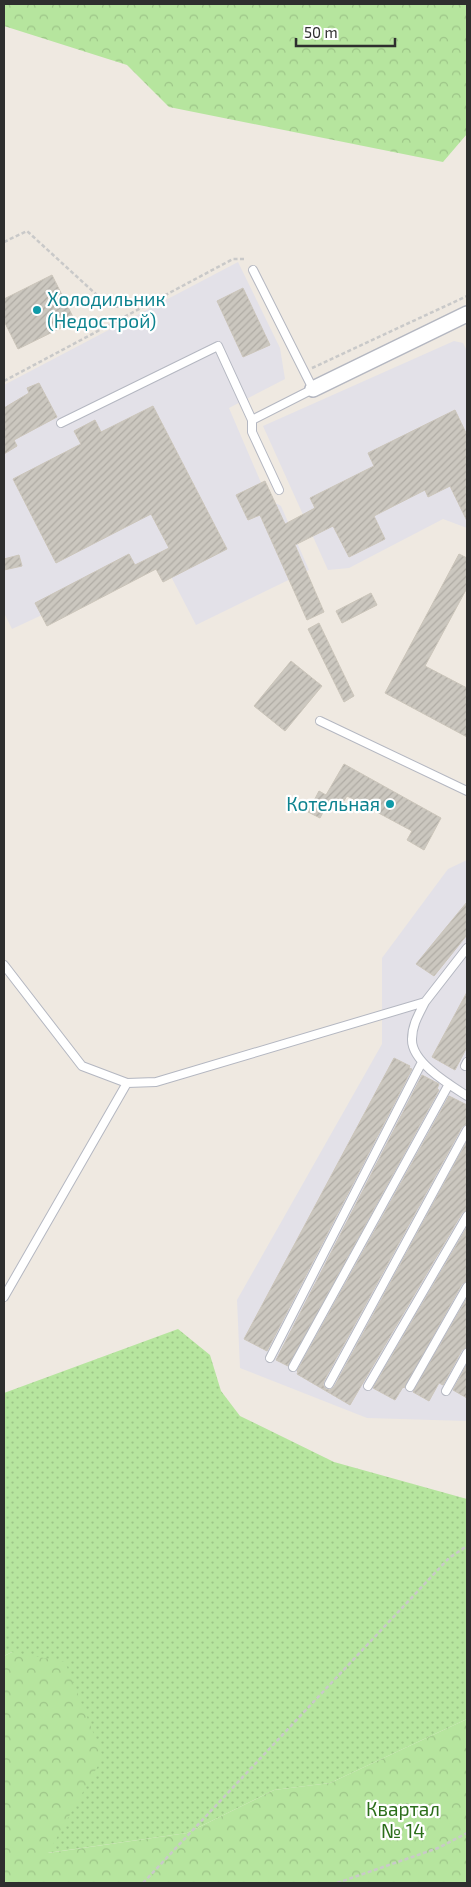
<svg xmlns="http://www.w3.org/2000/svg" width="471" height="1887" font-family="'Exo 2',sans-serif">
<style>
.industrial{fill:#e3e1e8}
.grass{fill:url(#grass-dots)}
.forest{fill:url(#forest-crowns)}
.building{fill:url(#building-hatch);stroke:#cbc5ba}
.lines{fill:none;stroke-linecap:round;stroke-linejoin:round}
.lane-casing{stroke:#b4b7c1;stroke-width:10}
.street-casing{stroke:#b4b7c1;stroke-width:18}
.path{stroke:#c9c9c9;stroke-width:2.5;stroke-dasharray:4 2.5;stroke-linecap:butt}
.lane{stroke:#fff;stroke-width:8}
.street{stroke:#fff;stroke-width:15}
.culture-dot{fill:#0f9aa8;stroke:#fff;stroke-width:2}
.labels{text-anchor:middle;stroke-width:4.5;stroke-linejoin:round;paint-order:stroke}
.culture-label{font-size:19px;fill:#0d838f;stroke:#fff;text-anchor:start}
.park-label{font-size:19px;fill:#2c6e1b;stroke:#fff}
</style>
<defs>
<pattern id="grass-dots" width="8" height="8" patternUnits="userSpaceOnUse" patternTransform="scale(1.25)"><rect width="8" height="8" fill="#b6e59e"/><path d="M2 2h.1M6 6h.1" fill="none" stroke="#9dc588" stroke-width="1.8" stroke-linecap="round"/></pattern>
<pattern id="forest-crowns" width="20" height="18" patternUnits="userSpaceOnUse" patternTransform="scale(1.25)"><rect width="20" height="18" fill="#b6e59e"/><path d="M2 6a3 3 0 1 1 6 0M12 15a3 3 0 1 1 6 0" fill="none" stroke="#9dc588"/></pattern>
<pattern id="building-hatch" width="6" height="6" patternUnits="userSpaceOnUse" patternTransform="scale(1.25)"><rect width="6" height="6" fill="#cbc7bf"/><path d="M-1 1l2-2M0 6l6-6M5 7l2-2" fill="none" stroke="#afaba4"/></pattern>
</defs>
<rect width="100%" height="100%" fill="#efe9e1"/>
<!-- industrial -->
<path class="industrial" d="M238,262L280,348L285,379L229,408L268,499L281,506L309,570L196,625L162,559L12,629L4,613V385Z
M454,341L463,343L467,351V528L443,519L349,568L328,570L263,426Z
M467,860V1421L367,1418L240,1368L237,1300L382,1044V958L448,869Z"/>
<!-- grass -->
<path class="grass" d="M178,1329L210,1355L221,1391L240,1416L334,1462L467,1499V1719L330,1783L274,1790L187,1833L47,1853L12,1652L4,1656V1393Z"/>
<!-- forest -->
<path class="forest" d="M4,4H467V134L443,162L169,107L127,65L4,26Z
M12,1652L65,1662L103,1757L48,1853L187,1833L274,1790L330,1783L467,1719V1883H4V1656Z"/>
<!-- building -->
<path class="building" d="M52,275L75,321L18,349L4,321V299Z
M243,288L270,345L243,357L217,301Z
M39,383L57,417L14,440L17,446L4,454V408L29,393L27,388Z
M153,406L227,549L163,582L156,569L47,626L35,603L129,554L135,565L169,548L151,514L56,563L13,479L81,444L74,431L95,420L101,432Z
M455,410L467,435V521L450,486L428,497L425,490L374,516L385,539L349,557L333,526L295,545L324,612L307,620L260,515L248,520L236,495L265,481L285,524L315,508L310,498L374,466L368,453Z
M459,554L467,558V588L425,666L467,688V737L385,693Z
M19,555L22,566L4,570V559Z
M371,593L377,605L342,623L336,611Z
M319,623L354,696L344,702L308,629Z
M291,661L322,686L285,731L254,706Z
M344,764L441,818L424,850L407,840L412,831L347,796L340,807L329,801L320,818L308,812L319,791L326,795Z
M467,902V935L434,976L416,964Z
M467,992V1047L455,1070L432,1057Z
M394,1058L410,1066L409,1068L412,1069L267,1351L244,1339Z
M422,1075L439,1084L437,1089L439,1090L288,1366L276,1360Z
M449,1096L467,1105V1124L462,1127L324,1381L323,1385L326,1389L330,1390L334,1387L467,1141V1210L462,1213L350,1405L297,1374L298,1372L297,1371Z
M467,1227V1281L462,1284L404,1388L403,1387L395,1400L373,1388Z
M467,1298V1347L462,1350L443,1385L439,1383L429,1401L413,1392Z
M467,1364V1398L453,1390Z"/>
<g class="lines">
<defs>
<path id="lane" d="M252,420V432L279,490
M61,423L218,346L252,420L313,389L253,270
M320,721L467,791
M4,965L82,1066L127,1083L156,1082L425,1002L467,948
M425,1002C419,1014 412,1025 412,1039C411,1062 450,1085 467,1096
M465,1066L467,1062
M4,1297L127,1083
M270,1358L422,1062
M293,1367L449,1084
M329,1384L467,1130
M368,1386L467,1216
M410,1387L467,1287
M446,1391L467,1353"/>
<path id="street" d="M313,389L467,314"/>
</defs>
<!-- lane casing -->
<use href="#lane" class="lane-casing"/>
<!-- street casing -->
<use href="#street" class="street-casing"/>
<!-- path -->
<path class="path" d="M4,242L27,231L110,307L147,305
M312,368L467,296
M4,381L233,259H244
M143,1883L449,1558L467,1546
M337,1883L438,1848L467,1833"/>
<!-- lane -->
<use href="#lane" class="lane"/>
<!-- street -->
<use href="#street" class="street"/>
</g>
<!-- markers -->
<g class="culture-dot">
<circle cx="37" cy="310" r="5"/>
<circle cx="390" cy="804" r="5"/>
</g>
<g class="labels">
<!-- culture labels -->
<g class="culture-label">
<text x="47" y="306">Холодильник<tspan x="47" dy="22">(Недострой)</tspan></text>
<text x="380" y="811" text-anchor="end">Котельная</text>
</g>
<!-- park labels -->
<g class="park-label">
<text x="403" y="1816">Квартал<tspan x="403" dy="22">№ 14</tspan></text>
</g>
</g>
<!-- border -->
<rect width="471" height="1887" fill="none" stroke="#2e2e2e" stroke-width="10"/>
<!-- scale -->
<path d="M296 38v8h99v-8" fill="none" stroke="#2e2e2e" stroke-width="2.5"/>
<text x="304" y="38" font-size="15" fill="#2e2e2e" stroke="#ffffff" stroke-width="4" paint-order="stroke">50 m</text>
</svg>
